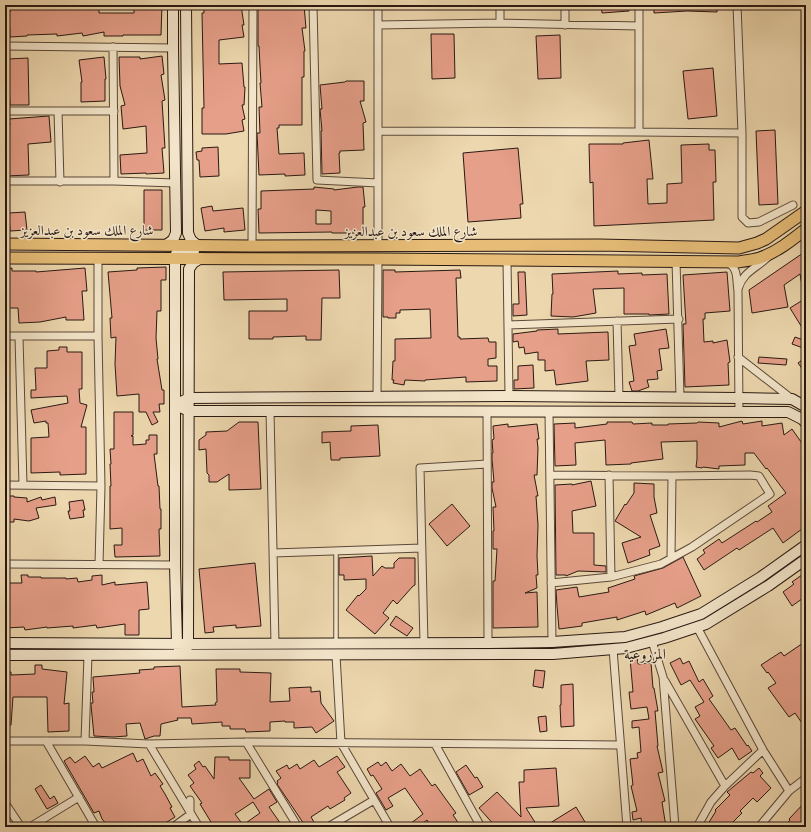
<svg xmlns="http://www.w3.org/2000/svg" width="811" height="832" font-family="'Sorts Mill Goudy',Amiri,serif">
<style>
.building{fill:#e69f89;stroke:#291912;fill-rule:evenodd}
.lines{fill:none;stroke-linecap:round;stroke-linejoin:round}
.lane-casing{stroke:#5a4839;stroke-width:5.5}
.street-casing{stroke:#5a4839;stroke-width:9}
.secondary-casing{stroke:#291912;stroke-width:12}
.primary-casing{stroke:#291912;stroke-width:13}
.lane{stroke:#f3e5ca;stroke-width:3.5}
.street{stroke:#f3e5ca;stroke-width:7}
.secondary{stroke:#f3e5ca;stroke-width:10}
.primary{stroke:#e6bc77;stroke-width:11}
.labels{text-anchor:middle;stroke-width:3;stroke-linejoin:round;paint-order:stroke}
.street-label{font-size:14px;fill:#291912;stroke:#f3e5ca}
.neighbourhood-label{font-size:15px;fill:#291912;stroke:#f3e5ca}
</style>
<rect width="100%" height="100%" fill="#edd7ae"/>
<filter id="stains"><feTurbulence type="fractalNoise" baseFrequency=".005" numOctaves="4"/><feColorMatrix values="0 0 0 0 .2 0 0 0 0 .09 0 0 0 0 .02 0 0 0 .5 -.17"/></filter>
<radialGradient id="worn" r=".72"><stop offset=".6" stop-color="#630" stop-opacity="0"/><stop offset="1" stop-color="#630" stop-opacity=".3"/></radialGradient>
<!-- building -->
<path class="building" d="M10,5H99V13H134V5H162L161,35H123V36H104V32L83,36L82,33L57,36V34L27,35V36L10,37L9,12H10Z
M204,5H241L244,25H242L244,37L219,40V64L242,63L244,87H245L244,105H242L245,119L242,120L244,131L226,134H202V108H204L202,13H204Z
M260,5H304L306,28H302L305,51H304V77H302V125H279V128H277L279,154L304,153L305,175L285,176V174L259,175L257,133H260L259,107H262L260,83H261L260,66L259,46H258V7H260Z
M601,5H629V11L602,13Z
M654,5H717V12L687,11L654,13Z
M431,34H454L455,78L432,79Z
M560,35L561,78L538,79L536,36Z
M162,56L164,74L161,75L165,100L162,101L165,148H162L164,173L146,174V173L121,174L120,155L147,153L146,126L123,129L121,106L125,105L120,86L119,57H140V59Z
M104,57L106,79H105V101L81,102V82H82L79,60Z
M28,58L29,105H10L8,59Z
M713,68L717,116L688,119L683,71Z
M346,81H364V101H360L366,122L363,123L364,150L340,151V153H339L340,173L322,174L321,131H322L320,109H322L320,85L345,82Z
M49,116L51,142L28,144L29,175L5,176V125H10L9,119Z
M775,130L778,204L759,205L756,131Z
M649,140L653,179H647L648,204L667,203V184L682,183L681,145L709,144V150H715L716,182H713L714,220L594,226L593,182L590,183L589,144H623V143Z
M218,147L219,176L200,177L199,160H197L196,152L202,151V148Z
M518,148L523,204H520L521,218L468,222L463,153Z
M314,187L334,189V190L358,187H363L365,207H363V233H332V232L259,233L258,209H261V191L314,189ZM316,210L331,211V224H316Z
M144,190H162V230H144Z
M212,206L213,211L243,208L245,230L224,232V228L205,231L201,208Z
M25,212L27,230L10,231L9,213Z
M806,251V286H802L800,274L784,285L788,307L752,313L749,290Z
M166,267V280H161V311H157L156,338L158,359H157L162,390H164V404H159L160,412H153L158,422L152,425L146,412H139V394L117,396L115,364L116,337L111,338L110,318H112L108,272L137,270V268Z
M12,268V271H36V272L85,268L87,291H82L84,320H66V317L40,322L19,323L18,308H5V269Z
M339,270L340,298H322L321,340H306V336L273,337V339H249V311H287V299L224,300L223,272Z
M383,270H395V272L460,270L461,278H456L458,337H460V339L488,338L489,342H496V358L488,359V366H497V381L466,382V377L425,380V381L405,380L404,385L393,383L394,380H392L393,361H395V339L431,338L430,309L400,310V313H396V318H388V317H383Z
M618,271V274L642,273V275L667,274L669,314L649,315V314H624V288L593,289L596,313L573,317L551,316L552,294H553L552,274Z
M518,272H525L527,315L513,316V304H519Z
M727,272L730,311L705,313V319H703L704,342L713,341V343L727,340L730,362L728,363L729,385L685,387L683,324H686L683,275Z
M806,298V334L790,308Z
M558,329V334L608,332L609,360L586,361L588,381L556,385L554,370L545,371V360H538V352L525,354L524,347L519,348L518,341L513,342V334L537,331V330Z
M666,329L669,348L659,349L662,370L657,371L658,379L647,380L649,387L638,391H632L629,382L634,381L629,346L636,345L634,334Z
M795,337L806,341V349L792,344Z
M59,347H67V352H82V389H79L80,403L87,405L81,427H86V474L60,475V472L31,473V438L49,437L48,423H46V421L34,423L31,410L68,403L67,396L31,398V390H36L35,368H47V351L59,350Z
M759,357L787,359L786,365L758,363Z
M806,357V374L798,363Z
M533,365L534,388L514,389V380H518V366Z
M114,412H133V435L131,436H133V445L146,444V440H149V435H157V454H154L158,486H159L160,509H161V529H159L160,556L115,557L114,545H122V528L110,529V486H111L110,464H111L110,449H114Z
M742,421L743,424L762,421V426L782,423L784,435L792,429L806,449V526L783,543L773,528L739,550L737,548L704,570L697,559L705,553L703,550L719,539L722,543L756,521L757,522L772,512L768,506L786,493L767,468L766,469L754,453H745V465L719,466V469L703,467L702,468L696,467L697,459V441L661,442L663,459L631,463V464L606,465L605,440L575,443L576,465L555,466L554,424L575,423V428L607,424V422H632L633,424L652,423V425H668V424L697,423L698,422L719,423V427Z
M239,422H258L261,489L229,490V474L217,482H209V475L207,473L206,449L199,450V440L206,435V432L227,431Z
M508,424V427L537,424L539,439H537L538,448L537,475H534L538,496H536L538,525L537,556L538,575H536L537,588L525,593L537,592L538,627L493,628V581H495L497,549H493V531H494L493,507H496L492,488V482H494L492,459V453H493L492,440L494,439L493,426Z
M378,425L380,456L340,458V460H331L330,442L322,443V432L351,431V426Z
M591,481L596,506L572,511L573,533H594V565L606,566V572L578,571L566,576V575H556L555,485L572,484V485Z
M634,483L654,484V497L657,513L650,515L660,546L649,550L650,555L628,563L622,543L641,537L615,521L625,504L626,505L634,493Z
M5,496H14V497L27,498V502L41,497L42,500L55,497L56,505L36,508L39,518L29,521L14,519V522H5Z
M83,500L85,510H83L84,517L70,519L68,511H70L69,502Z
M452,504L470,526L447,546L429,524Z
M372,556L373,576L382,566L385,568H394V563L399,558H415V585L413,586L397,604L393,600L383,613L389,618L375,634L346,610L358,595L359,596L366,589V579L344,580V575H339V558Z
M683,557L701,596L677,608L675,603L646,615L645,611L617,620V617L582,623V626L559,629L557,606L556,590L577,587L579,597L609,592L608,588L635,579L634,576L663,568Z
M255,563L261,626L236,628V625L213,627L214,632L205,633L199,569Z
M806,572V596L792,606L783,592L794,584L792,582Z
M21,575H28V577H41V578H66V579L77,578L78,582L92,580V576L102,575V585L115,582V585L147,582L149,609L139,610V635H125V624L97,628L96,625L73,628V626L47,628V627L25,630L24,627L5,628V583H22Z
M396,616L413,628L407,636L390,625Z
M806,641V729L795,713L789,717L768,688L776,683L768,672L767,673L761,665L781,652L784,656Z
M637,657L638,664L651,663L653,688H654L658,711H655L658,746H657L663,772L658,773L665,801L662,802L666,827H642L641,818L633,820L632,812L637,811L631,786L633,785L630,759L638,758L637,753L641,752L639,727L632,728V721L649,719L647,707L631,709L629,692H633L630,658Z
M680,658L683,664L689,661L699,682L703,679L713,696L709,699L731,730L735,728L747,746L748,745L752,751L739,760L732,748L718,758L711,748L714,746L695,719L700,716L695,707L704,702L690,680L681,685L670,663Z
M35,665H42V669L67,672L64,704L69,703V731L48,732L47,697H13L11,725H5V672H11V675L35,674Z
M180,666L182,707L216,705L215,703L217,702L216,669H240V672L271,673L270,702L290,701L289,688L311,687V692L320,691L321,703L334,721L316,733L312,727L294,728V722H285V721L270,722V731L246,732L245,729H230V726H222V722L192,724L191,718H177L178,720L161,724L160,736H154L145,739L140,723L126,724L127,736L113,737L94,736L91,705V703H93L92,692H94L93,677L140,673L139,670L154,669V667Z
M535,670L545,671L543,688L533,686Z
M573,684L574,726L561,727L560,705H561V685Z
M546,716L547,731L540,732L538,717Z
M133,753L137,762L143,759L151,776L155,773L163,784L160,786L165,794L172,807L170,808L175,817L159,827H143L140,823L135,827H109L102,819L99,811L94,813L64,761L70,757L75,763L85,756L93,767L99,763L102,768Z
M337,756L345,767L337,772L351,793L344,798L345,800L330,809L328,806L311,817L317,827H306L277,784L278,783L277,781L281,778L276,771L287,765L289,769L297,764L300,769L314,760L319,767Z
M215,757H229V760H250V778H239L254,799L269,789L277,802L269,807L283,827H214L200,804L202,803L190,786L194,783L188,775L196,769L194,765L199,761L203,767L205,766L214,779ZM253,802L260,813L243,825L235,814Z
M378,762L381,766L386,762L392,771L401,764L410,776L420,769L432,786L435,784L445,798L456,813L453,815L461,827H431L427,820L418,827H406L423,814L405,788L388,798L393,806L386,810L376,793L382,789L373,775L371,776L367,769Z
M466,765L475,778L477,777L483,787L469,795L456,772Z
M556,768L559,806L526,808L538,827H496L479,808L497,792L521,817L519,782H524V770Z
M759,768L763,773L760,776L771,788L757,802L753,798L740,811L742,813L728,827H706L716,811L715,810L730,795L727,792L751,772L753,773Z
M41,785L50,799L54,796L58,803L47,809L35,789Z
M806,801V827H784L790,820L789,819Z
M576,807L588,827H544L555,820Z"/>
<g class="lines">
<defs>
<path id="lane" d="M336,642V551"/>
<path id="street" d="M313,5L317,180L378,183
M378,5V246
M500,5V23L639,26
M639,5V132L742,133
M737,5L742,133V217L748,223L759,222L793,205
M804,5L806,9
M378,25L500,23
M565,25V5
M5,46L173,48
M113,47L114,181
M5,111H114
M58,111L60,182
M378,131L639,132
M5,181H114L176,183
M252,246L253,5
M98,258V336L101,486L99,565
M507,260L509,396
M676,261L680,397
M727,262C739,268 736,280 738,291L739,412
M738,289C743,272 755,269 767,258
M617,321L619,397
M508,325L679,319
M5,336H98
M19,337L23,485
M738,357L792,399
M377,397L378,259
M270,411L275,644
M487,411L488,643
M549,412L552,642
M550,475L672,476L750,475L759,476L770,494L692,547L661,564L611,577L551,583
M609,475L611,577
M5,485L101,486
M273,553L422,548
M671,558L672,476
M5,564L175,565
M697,627L763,750L789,791
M652,641L663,677L675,827
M424,644L420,468L487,464
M613,649L627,827
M336,655L341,743L390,827
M665,681L725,786
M5,741H85L149,744L246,742L620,745
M46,741L96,827
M85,741L88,655
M246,742L298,827
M149,744L199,827
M435,744L481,827
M5,803L21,827
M30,827L79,797
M173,827L191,814L190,812V800
M328,827L374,800
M697,827L711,802L725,786L763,750
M759,827L789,791L806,778"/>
<path id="secondary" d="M186,5L188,233L191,240L197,245
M166,245L173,240L176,233L173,48V5
M175,405L189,411L788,412L802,419L806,423
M175,405L189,398L509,396L739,398L792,399L806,407
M5,643L188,644L488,643L552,642L625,637L662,627L701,614L761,577L806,545
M180,650L177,644L175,565V259L176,254L180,251H194
M186,650L188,644L189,269L193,263L201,258
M5,655L553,654L626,648L664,638L706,624L768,586L806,559"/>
<path id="primary" d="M5,244L252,246L599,245L739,248L757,243L766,239L806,211
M5,258L378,259L738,262C745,261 753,260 760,258C777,252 792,240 806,229"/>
</defs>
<!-- lane casing -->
<use href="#lane" class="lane-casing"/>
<!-- street casing -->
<use href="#street" class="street-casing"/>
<!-- secondary casing -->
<use href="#secondary" class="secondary-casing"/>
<!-- primary casing -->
<use href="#primary" class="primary-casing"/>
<!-- lane -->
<use href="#lane" class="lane"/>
<!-- street -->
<use href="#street" class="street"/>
<!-- secondary -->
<use href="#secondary" class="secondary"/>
<!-- primary -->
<use href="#primary" class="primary"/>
</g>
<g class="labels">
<!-- street labels -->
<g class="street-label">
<text x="87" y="235">شارع الملك سعود بن عبدالعزيز</text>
<text x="411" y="236">شارع الملك سعود بن عبدالعزيز</text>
</g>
<!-- neighbourhood labels -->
<g class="neighbourhood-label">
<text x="645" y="659">المزروعية</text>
</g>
</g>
<!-- margin -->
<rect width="811" height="832" fill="none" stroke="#edd7ae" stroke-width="20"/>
<rect x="6" y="6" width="799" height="820" fill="none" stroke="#291912" stroke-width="2"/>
<rect x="10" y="10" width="791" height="812" fill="none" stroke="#291912"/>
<rect width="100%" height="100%" filter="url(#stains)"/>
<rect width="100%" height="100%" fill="url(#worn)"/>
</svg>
